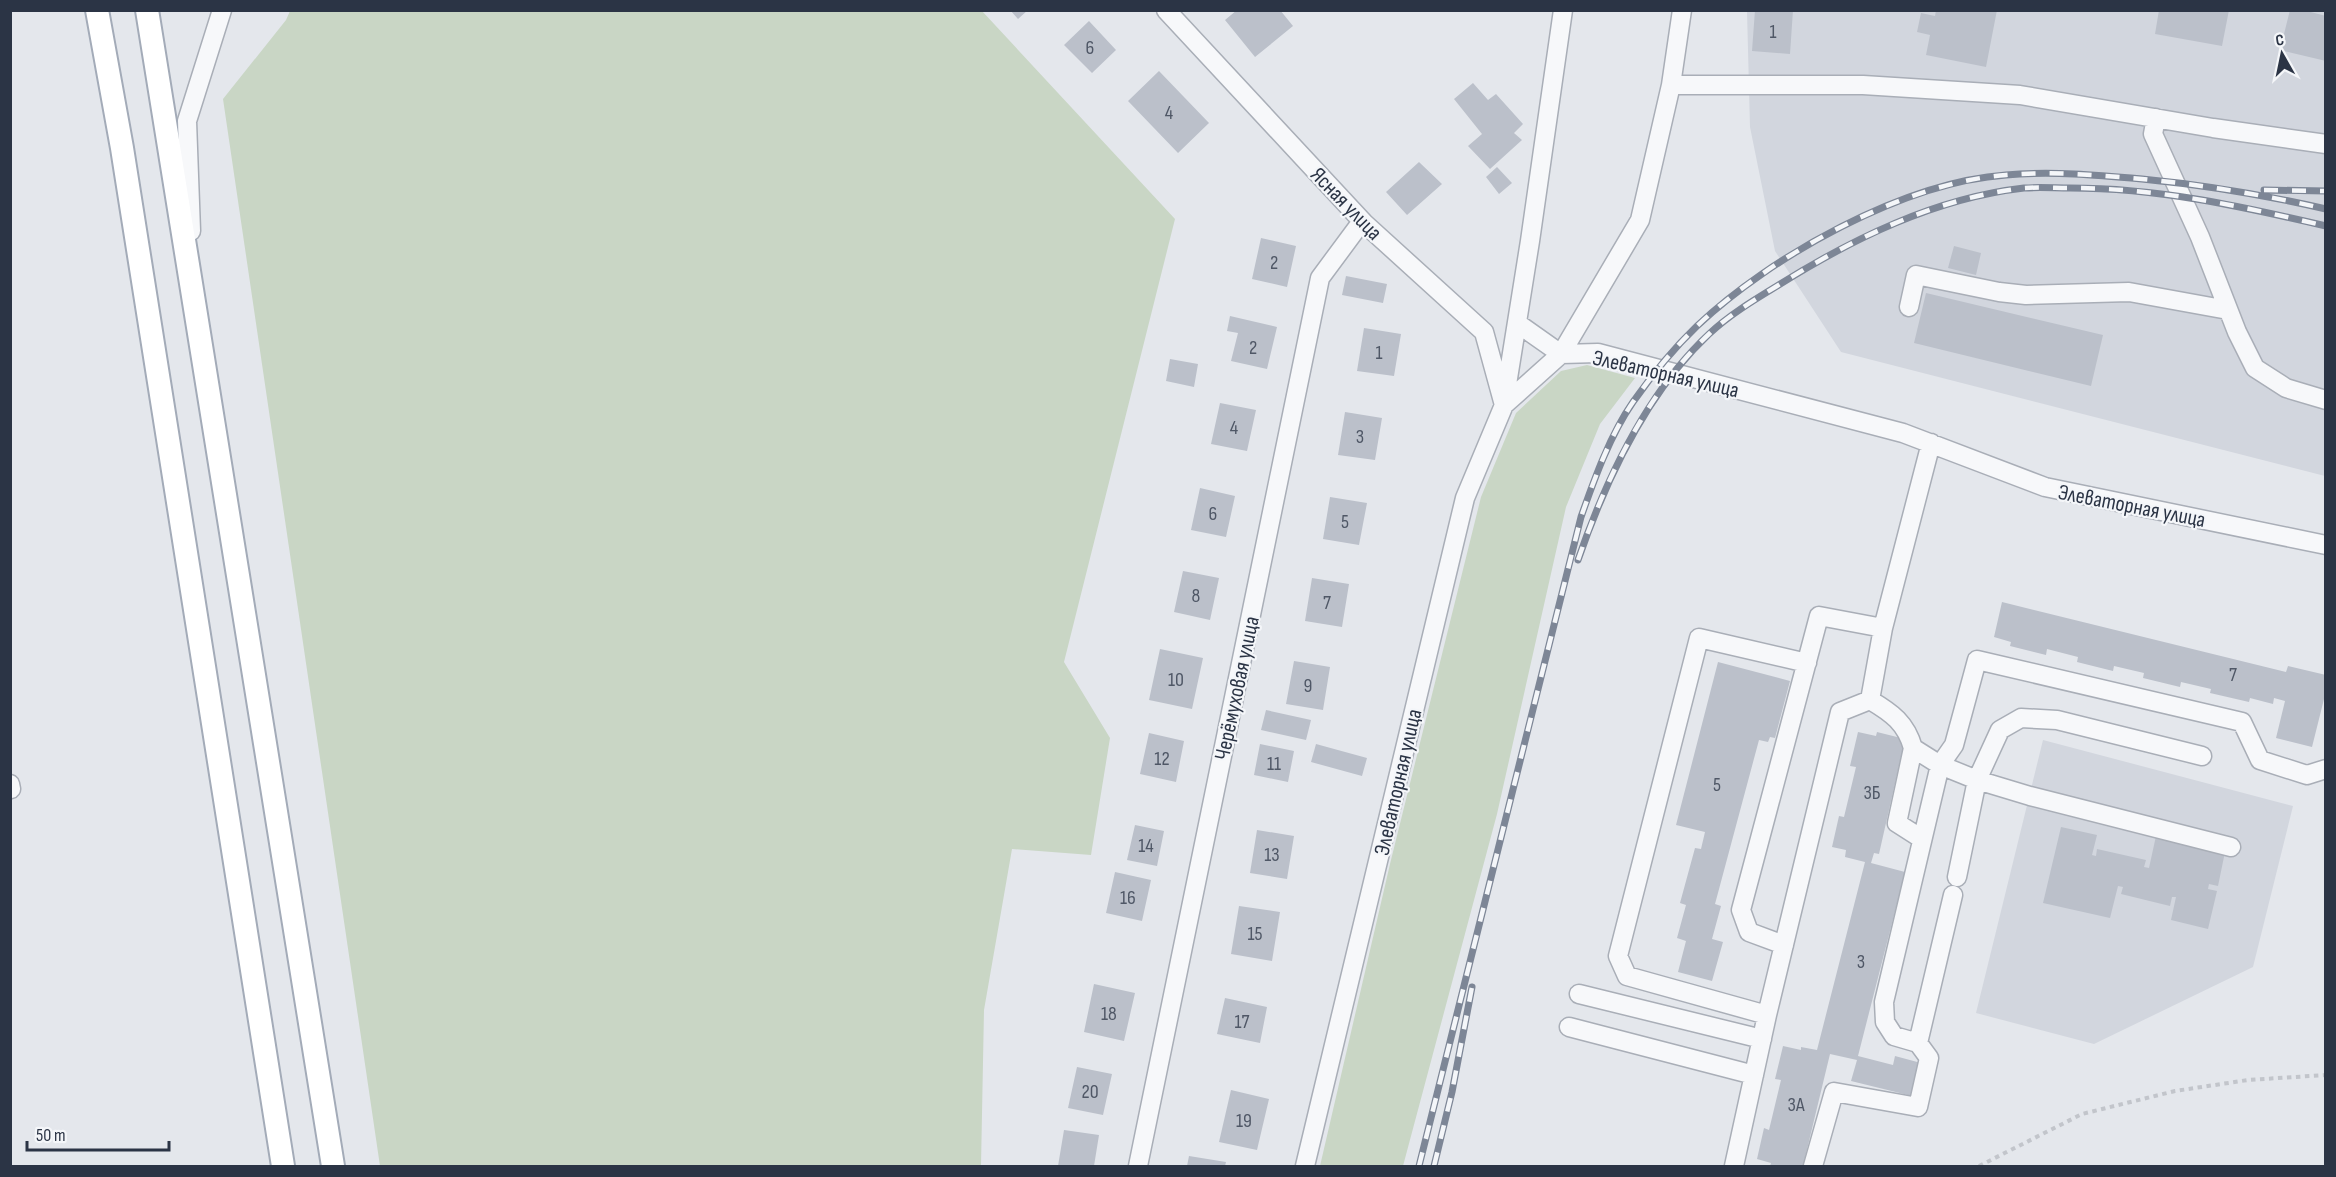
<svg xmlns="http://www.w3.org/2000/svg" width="2336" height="1177" font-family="'Sofia Sans Condensed',sans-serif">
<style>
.built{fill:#d2d6de}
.green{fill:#c9d6c5}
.building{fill:#bbc0ca}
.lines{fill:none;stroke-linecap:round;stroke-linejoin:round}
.minor-casing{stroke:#a9aeb7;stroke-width:21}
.major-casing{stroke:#a3abb8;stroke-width:26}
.path{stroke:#c2c5cb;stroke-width:4;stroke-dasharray:4.5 4.5;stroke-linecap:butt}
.minor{stroke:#f7f8fa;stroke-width:18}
.major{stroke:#fff;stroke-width:22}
.rail-casing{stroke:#7d8696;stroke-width:7}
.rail{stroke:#f4f6f9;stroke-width:4.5;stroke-dasharray:14;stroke-linecap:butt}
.labels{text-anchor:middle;stroke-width:4.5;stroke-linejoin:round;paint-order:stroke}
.number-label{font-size:20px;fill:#4f5766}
.street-label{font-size:22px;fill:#2b3445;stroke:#f4f6f9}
</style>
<rect width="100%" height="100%" fill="#e4e7ec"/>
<!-- built -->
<path class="built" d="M1747,11H2325V476L1841,352L1775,251L1750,127Z
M2043,740L2293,806L2253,967L2094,1044L1976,1013Z"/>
<!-- green -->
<path class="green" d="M290,11H982L1175,219L1064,662L1110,738L1091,855L1012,849L984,1010L981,1166H380L223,99L286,20Z
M1587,365L1635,378L1600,424L1566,507L1497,814L1403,1166H1320L1390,864L1481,497L1516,413L1561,371Z"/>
<!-- building -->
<path class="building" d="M1010,10H1028L1018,19Z
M1237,10H1280L1293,26L1255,57L1225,20Z
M1755,10H1793L1790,54L1752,51Z
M1936,10H1997L1986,67L1926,55L1930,35L1917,32L1921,13L1935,16Z
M2159,10H2229L2222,46L2155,34Z
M2290,10H2303L2326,16V61L2280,50Z
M1089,21L1116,50L1092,73L1064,45Z
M1159,71L1209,123L1178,153L1128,101Z
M1473,83L1488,100L1496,94L1523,124L1514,133L1522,140L1490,169L1468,146L1482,134L1454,99Z
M1419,162L1442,184L1407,215L1386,192Z
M1497,167L1512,183L1499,194L1486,177Z
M1261,238L1296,246L1287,287L1252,279Z
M1954,246L1981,253L1976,275L1948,268Z
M1346,276L1387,284L1383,303L1342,295Z
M1926,293L2103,335L2091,386L1914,343Z
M1230,316L1277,327L1267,369L1231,361L1238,333L1227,331Z
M1364,328L1401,334L1394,376L1357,371Z
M1170,359L1198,364L1194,387L1166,381Z
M1220,403L1256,410L1247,451L1211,444Z
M1345,412L1382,418L1375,460L1338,455Z
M1200,488L1235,496L1226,537L1191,530Z
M1330,497L1367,503L1359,545L1323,539Z
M1183,571L1219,578L1210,620L1174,612Z
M1312,578L1349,584L1342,627L1305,621Z
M2002,602L2286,672L2288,666L2326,675V691L2312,747L2276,738L2285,701L2274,698L2273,704L2250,698L2249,702L2210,693L2211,689L2181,682L2180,687L2143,678L2144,673L2114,666L2113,671L2077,662L2078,657L2047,649L2046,655L2010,646L2011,642L1994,637Z
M1160,649L1203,658L1192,709L1149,700Z
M1294,661L1330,667L1323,710L1286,704Z
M1718,662L1790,681L1775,738L1770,737L1768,742L1759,740L1715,904L1721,906L1712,939L1723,942L1712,981L1678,972L1686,941L1677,938L1686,905L1680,903L1695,848L1701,849L1705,832L1676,825Z
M1266,710L1311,720L1306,740L1261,730Z
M1858,732L1876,736L1877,732L1905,739L1879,854L1874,853L1871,863L1905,872L1858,1056L1893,1065L1895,1056L1921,1063L1912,1096L1851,1081L1857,1060L1830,1054L1803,1166H1770L1771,1163L1757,1159L1764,1128L1769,1130L1781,1080L1775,1079L1783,1046L1801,1050V1047L1817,1050L1865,862L1845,857L1846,850L1832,847L1839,816L1844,817L1856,767L1850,766Z
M1149,733L1184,741L1176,782L1140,774Z
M1260,744L1294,751L1288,782L1254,775Z
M1316,744L1367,758L1362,776L1311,762Z
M1135,825L1164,831L1157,866L1127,860Z
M2061,827L2097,835L2092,855L2096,856L2097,849L2146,860L2144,867L2149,868L2156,836L2225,852L2218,886L2209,884L2208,889L2217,891L2208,929L2171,920L2176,897H2172L2170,906L2121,894L2123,887L2118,886L2110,918L2043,903Z
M1257,830L1294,836L1287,879L1250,873Z
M1115,872L1151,880L1142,921L1106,913Z
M1239,906L1280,912L1272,961L1231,954Z
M1094,984L1135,993L1124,1041L1084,1032Z
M1225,998L1267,1007L1260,1043L1217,1034Z
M1077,1067L1112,1074L1103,1115L1068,1108Z
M1231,1090L1269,1099L1257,1150L1219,1142Z
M1064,1130L1099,1135L1094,1166H1058Z
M1189,1156L1226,1162L1225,1166H1187Z"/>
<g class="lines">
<defs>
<path id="minor" d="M1166,10L1364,223L1484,332L1504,405
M1671,85L1682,10
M2156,118L2153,134L2200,237L2237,332L2255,368L2286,388L2326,400
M191,231L187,121L222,10
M1909,307L1916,275L1999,292L2026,295L2129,292L2228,310
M1517,323L1561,354L1640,220L1671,85H1863L2020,95L2213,128L2326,144
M1505,397L1530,241L1563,10
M1870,700L1883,628L1931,443
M1913,748L1897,823L1922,839
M10,784L11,789
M1957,877L1977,780L2000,730L2021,718L2057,720L2202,756
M1784,945L1749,932L1741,910L1819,616L1883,628
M1579,994L1762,1039
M1767,1015L1627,976L1618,956L1699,638L1807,663
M1569,1027L1754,1075
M1918,1043L1953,895
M1138,1166L1320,278L1357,228L1364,223
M1305,1166L1465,498L1504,405L1561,354L1598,353L1903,433L2045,487L2326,545
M1734,1166L1767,1015L1840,712L1870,700C1892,713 1906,723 1913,748L1940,765L1977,780L2030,796L2231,847
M1813,1166L1834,1092L1918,1107L1929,1058L1918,1043L1894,1036L1885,1022L1884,1002L1940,765L1954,745L1977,660L2242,722L2260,760L2307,775L2326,769"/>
<path id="major" d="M97,10L122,148L283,1166
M147,10L333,1166"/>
</defs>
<!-- minor casing -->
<use href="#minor" class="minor-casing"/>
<!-- major casing -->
<use href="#major" class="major-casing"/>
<!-- path -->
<path class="path" d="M1979,1166L2082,1114L2175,1091L2248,1080L2326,1075"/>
<!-- minor -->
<use href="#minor" class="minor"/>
<!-- major -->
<use href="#major" class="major"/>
<defs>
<path id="rail" d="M2264,190L2326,191
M1578,560C1606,479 1646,393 1709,334C1729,315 1754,300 1777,286C1852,239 1935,198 2024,188C2039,187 2055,188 2070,188C2159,188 2240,206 2326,226
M1419,1166L1581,517C1594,480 1610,435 1633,402C1652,375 1674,348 1697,326C1771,256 1904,182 2006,175C2051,171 2097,175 2142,179C2204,185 2265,195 2326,209
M1434,1166L1452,1092L1472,987"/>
</defs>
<!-- rail casing -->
<use href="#rail" class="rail-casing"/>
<!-- rail -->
<use href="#rail" class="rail"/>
</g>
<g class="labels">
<!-- number labels -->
<g class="number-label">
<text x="1773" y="38">1</text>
<text x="1090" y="54">6</text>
<text x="1169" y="119">4</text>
<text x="1274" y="269">2</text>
<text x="1253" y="354">2</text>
<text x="1379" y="359">1</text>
<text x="1234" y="434">4</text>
<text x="1360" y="443">3</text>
<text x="1213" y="520">6</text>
<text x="1345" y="528">5</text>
<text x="1196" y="602">8</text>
<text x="1327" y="609">7</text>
<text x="2233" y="681">7</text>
<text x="1176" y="686">10</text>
<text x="1308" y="692">9</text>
<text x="1162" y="765">12</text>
<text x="1274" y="770">11</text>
<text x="1717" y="791">5</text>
<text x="1872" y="799">3Б</text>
<text x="1146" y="852">14</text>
<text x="1272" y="861">13</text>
<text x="1128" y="904">16</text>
<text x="1255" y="940">15</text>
<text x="1861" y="968">3</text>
<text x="1109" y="1020">18</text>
<text x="1242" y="1028">17</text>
<text x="1090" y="1098">20</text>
<text x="1796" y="1111">3А</text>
<text x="1244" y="1127">19</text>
</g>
<!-- street labels -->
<g class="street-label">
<text transform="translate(1347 203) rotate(46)" y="8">Ясная улица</text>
<text transform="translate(1666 373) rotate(13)" y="8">Элеваторная улица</text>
<text transform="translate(2132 505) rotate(11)" y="8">Элеваторная улица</text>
<text transform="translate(1236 688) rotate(-78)" y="8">Черёмуховая улица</text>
<text transform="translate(1397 782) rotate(-77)" y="8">Элеваторная улица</text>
</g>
</g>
<!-- border -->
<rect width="2336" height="1177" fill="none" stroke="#2b3445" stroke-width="24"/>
<!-- north arrow -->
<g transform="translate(2282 54) rotate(351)" stroke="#f4f6f9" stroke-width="4.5" paint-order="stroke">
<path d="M0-4.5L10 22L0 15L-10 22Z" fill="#2b3445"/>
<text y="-9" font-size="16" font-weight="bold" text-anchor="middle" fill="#2b3445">С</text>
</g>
<!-- scale -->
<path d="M27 1141v9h142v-9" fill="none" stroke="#2b3445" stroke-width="3"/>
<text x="36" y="1141" font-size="18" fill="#2b3445" stroke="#f4f6f9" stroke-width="4.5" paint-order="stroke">50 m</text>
</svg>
